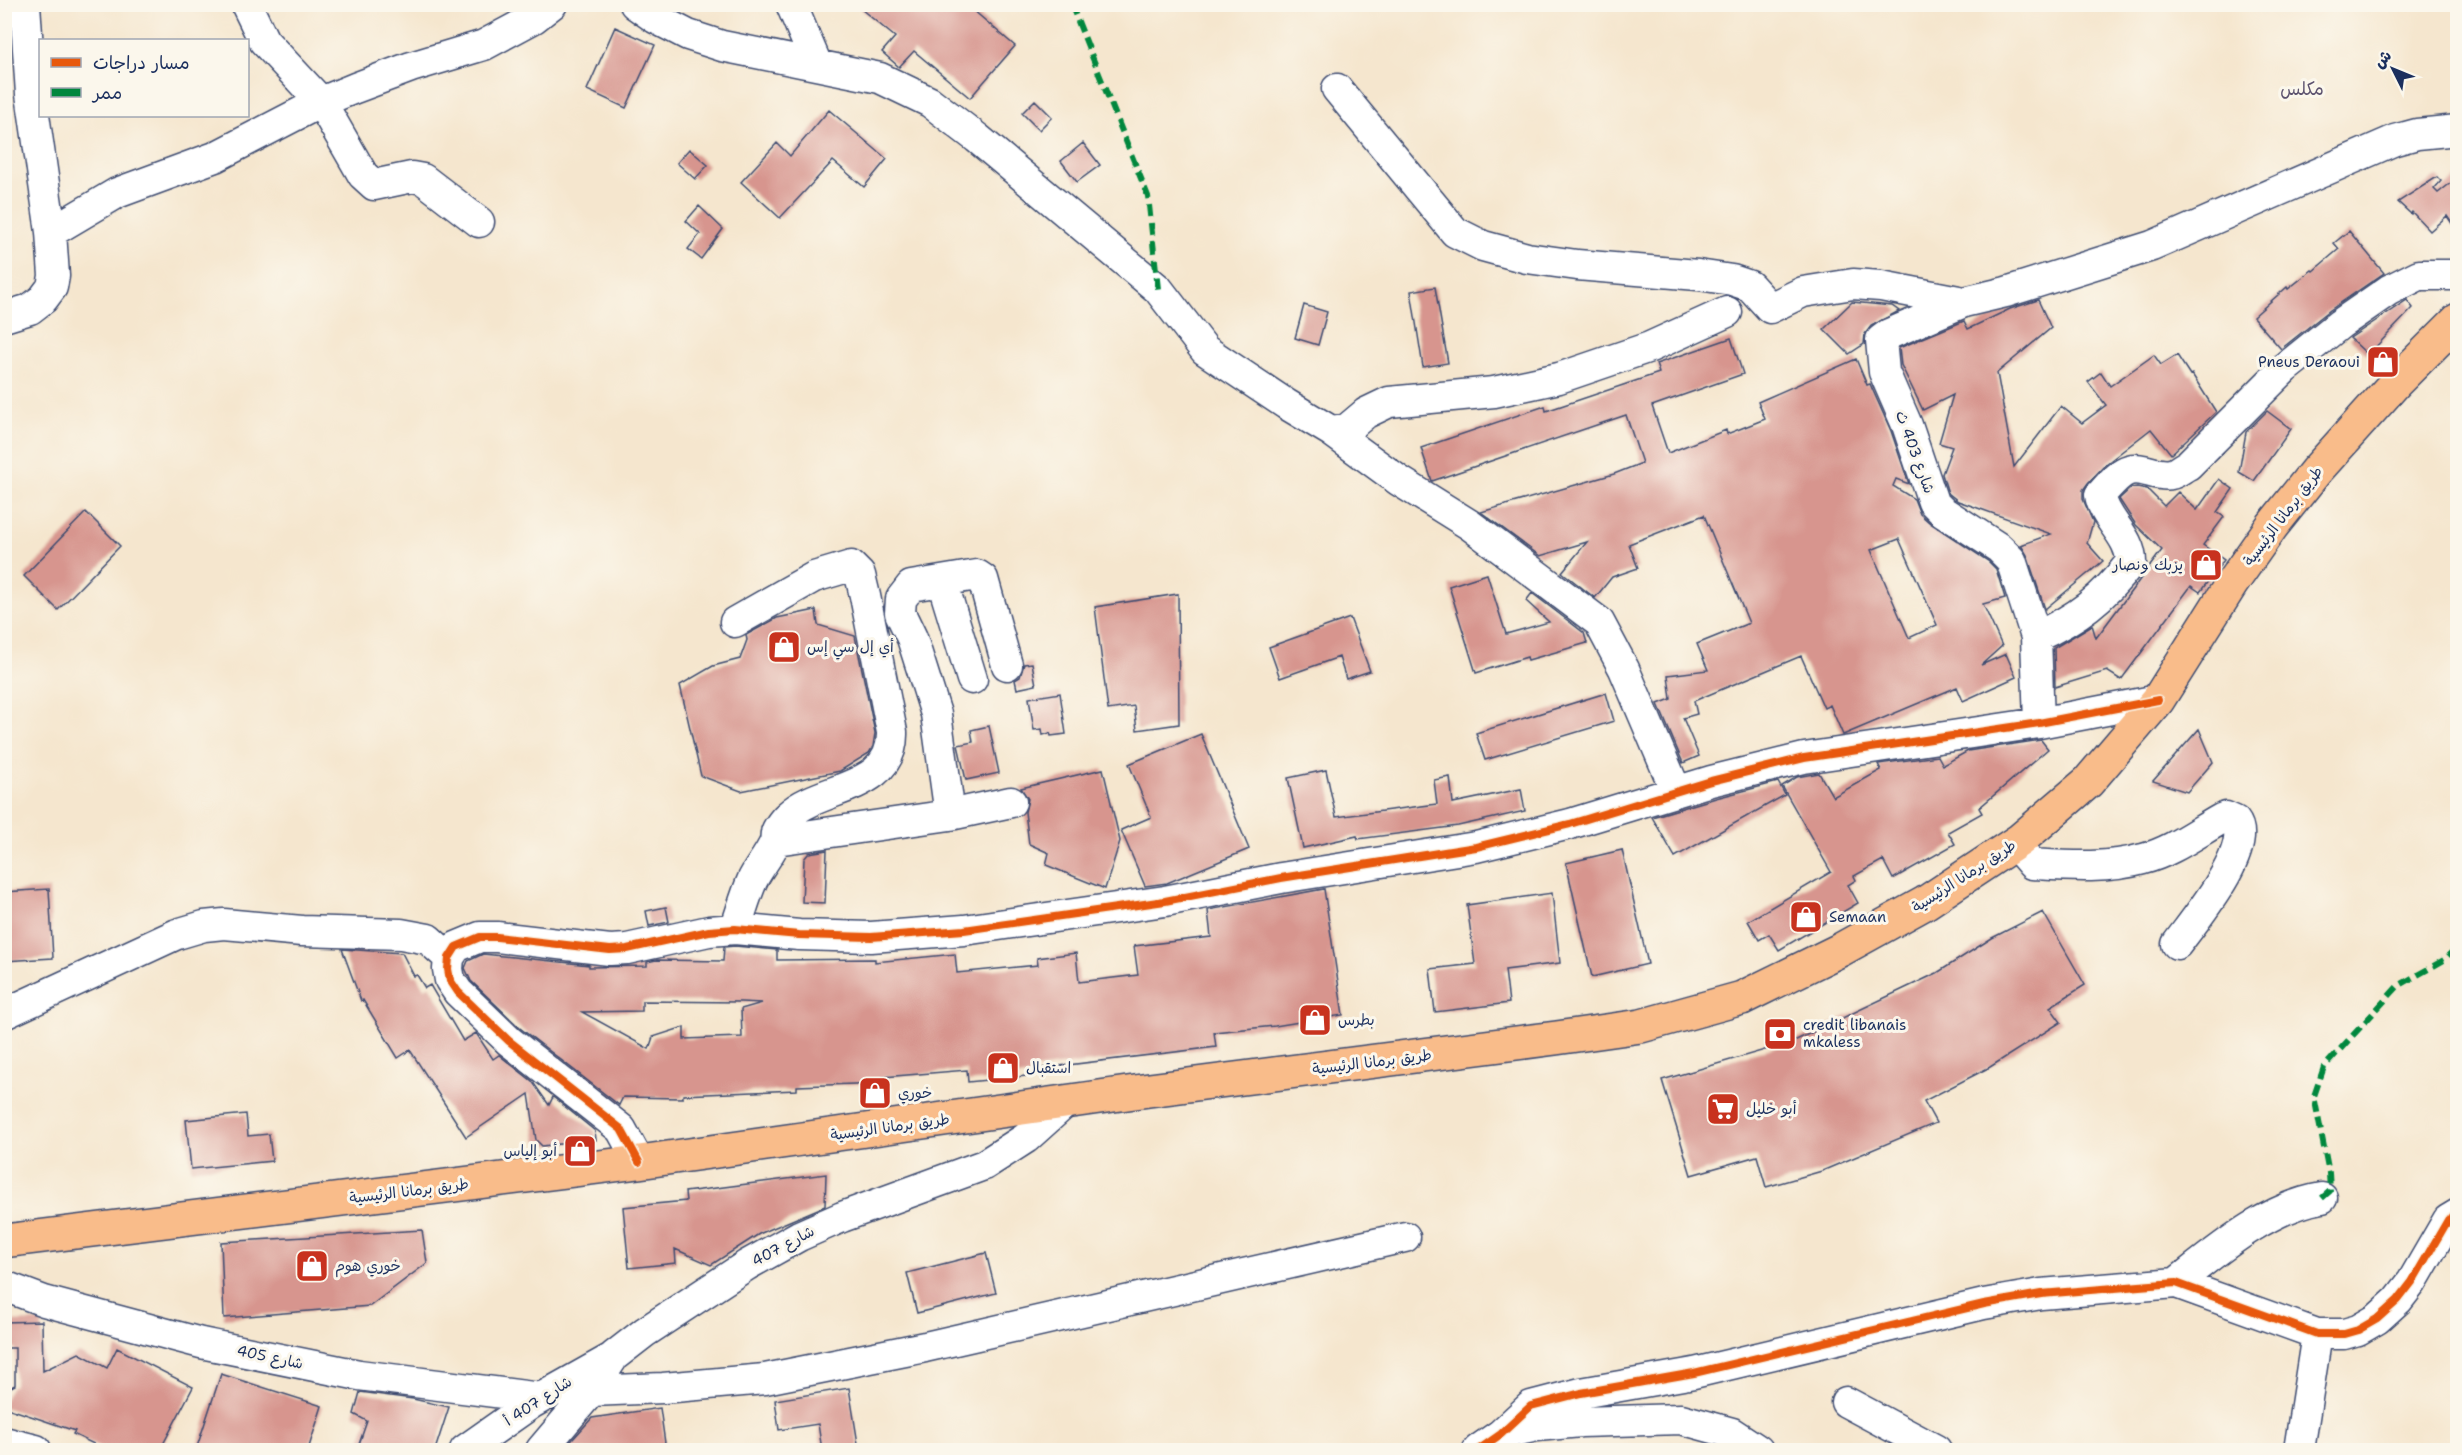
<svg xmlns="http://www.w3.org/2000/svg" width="2462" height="1455" font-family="'Shantell Sans','Playpen Sans Arabic',sans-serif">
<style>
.building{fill:#d7958e;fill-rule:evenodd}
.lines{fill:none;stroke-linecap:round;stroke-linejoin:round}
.minor-casing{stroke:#3c4a6f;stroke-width:33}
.major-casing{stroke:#3c4a6f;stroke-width:36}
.minor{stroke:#fff;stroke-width:30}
.major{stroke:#f9bc8a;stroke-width:33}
.quiet{stroke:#00873e;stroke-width:6;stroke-dasharray:12 6;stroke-linecap:butt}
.cycleway-casing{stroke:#fbf7ec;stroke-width:11}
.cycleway{stroke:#e8590c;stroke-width:8}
.labels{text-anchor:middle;stroke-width:6;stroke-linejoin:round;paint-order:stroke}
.poi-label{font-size:15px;fill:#1b2f5e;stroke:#fbf7ec;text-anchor:start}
.street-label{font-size:15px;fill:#1b2f5e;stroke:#fbf7ec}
.quarter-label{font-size:18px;fill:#5d536f;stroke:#fbf7ec}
</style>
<rect width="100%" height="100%" fill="#fbf7ec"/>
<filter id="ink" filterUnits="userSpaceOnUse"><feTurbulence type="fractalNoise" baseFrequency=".0167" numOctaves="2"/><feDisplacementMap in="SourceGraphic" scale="12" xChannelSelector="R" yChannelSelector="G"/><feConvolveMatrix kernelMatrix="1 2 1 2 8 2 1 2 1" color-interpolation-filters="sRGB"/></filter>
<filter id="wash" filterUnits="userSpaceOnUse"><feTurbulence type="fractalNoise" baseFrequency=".008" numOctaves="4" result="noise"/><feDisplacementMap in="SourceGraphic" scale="24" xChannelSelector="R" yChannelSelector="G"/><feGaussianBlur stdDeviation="1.35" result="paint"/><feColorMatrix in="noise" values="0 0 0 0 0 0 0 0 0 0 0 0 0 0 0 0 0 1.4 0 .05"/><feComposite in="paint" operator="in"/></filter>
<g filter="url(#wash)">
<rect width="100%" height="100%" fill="#f5e6ce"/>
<g id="blocks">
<!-- building -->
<path class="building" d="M855,4H966L1015,46L970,98L914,51L899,67L882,52L895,37Z
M615,27L655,45L626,108L587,90Z
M1035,100L1052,117L1039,130L1022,113Z
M829,110L887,159L864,187L833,161L780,218L741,182L777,143L790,156Z
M1083,143L1100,165L1077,182L1061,161Z
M689,149L708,165L695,179L677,163Z
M2437,177L2441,181L2434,189L2438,193L2457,178V231L2447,216L2430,231L2412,212L2411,214L2398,202Z
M699,206L723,229L701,259L688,249L700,234L686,221Z
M2349,231L2384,273L2330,310L2281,349L2253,317L2287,287L2288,289L2312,270L2313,271L2339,249L2334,243Z
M1435,287L1448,363L1423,367L1411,291Z
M2038,300L2051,328L1997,373L2014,467L2061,406L2082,423L2106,405L2088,382L2101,372L2110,386L2154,355L2161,365L2177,355L2190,375L2192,374L2216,412L2171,454L2151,429L2106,464L2088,483L2083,490V499L2093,522L2087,543L2103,561L2045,609L2027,555L2021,545L2051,534L1958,501L1948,493L1942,474L1952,447L1939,443L1953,395L1923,410L1901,365L1899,348L1964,321L1968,329L2010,309Z
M2407,300L2413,308L2368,355L2350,338Z
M1852,302L1892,306L1899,311L1871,326L1865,334L1864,344L1849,354L1824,329Z
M1304,305L1327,312L1318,345L1295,338Z
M1731,338L1743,374L1652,406L1668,453L1726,430L1727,434L1765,419L1758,402L1856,359L1867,385L1870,384L1891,431L1909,484L1896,479L1893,486L1914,499L1920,514L1930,523L1988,561L1996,569L2005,598L1983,604L2002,646L1981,665L2006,654L2016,677L1963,701L1957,687L1843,735L1830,705L1824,708L1801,656L1694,701L1697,714L1683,718L1699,756L1683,763L1658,704L1671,699L1668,675L1708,670L1697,644L1749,623L1704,515L1629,544L1638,568L1612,577L1595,598L1562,572L1587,542L1540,556L1481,512L1614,474L1642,463L1626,415L1432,481L1421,448L1545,406L1546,411L1659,373L1656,364ZM1899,539L1937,625L1909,638L1871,550Z
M2267,411L2291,429L2254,481L2239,472L2246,432Z
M2219,479L2233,489L2217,512L2224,517L2203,545L2224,560L2200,592L2191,586L2121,680L2107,671L2055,687L2054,648L2092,625L2096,638L2162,550L2136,525L2119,499L2131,488L2137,487L2147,489L2164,506L2178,492L2197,510Z
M86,512L120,546L58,610L24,576Z
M1487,574L1506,634L1549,622L1526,601L1532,593L1584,633L1587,643L1528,660L1527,657L1476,673L1449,586Z
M1178,594L1179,724L1137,730L1134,706L1108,710L1095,607Z
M816,610L818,625L855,636L875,733L873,746L869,753L840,771L741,791L701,776L680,685L713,666L740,659L747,640L746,635L777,618Z
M1350,618L1370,671L1346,679L1339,657L1280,678L1269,647Z
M1032,663L1036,685L1017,689L1015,680L1020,677L1024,664Z
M1060,693L1066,734L1051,736L1050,733L1043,735L1042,729L1034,730L1029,698Z
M1606,693L1614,721L1485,760L1476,733Z
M989,726L999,773L966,780L958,745L973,742L971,730Z
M2199,729L2213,762L2187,792L2153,781Z
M1201,734L1249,849L1167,883L1145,886L1121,830L1151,817L1129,764Z
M2041,740L2048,749L1979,808L1982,813L1948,832L1955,844L1893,879L1883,860L1854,876L1856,880L1848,885L1858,903L1779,950L1769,934L1759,940L1748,921L1831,872L1782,786L1797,777L1819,773L1833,797L1881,770L1878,764L1938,756L1943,765L1968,751Z
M1103,769L1120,841L1105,889L1046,865L1049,853L1029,844L1025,812L1028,799L1021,788Z
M1326,770L1336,817L1437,804L1434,780L1450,777L1453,803L1521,789L1525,811L1458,826L1358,839L1357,836L1303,848L1288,778Z
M1778,782L1785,795L1675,857L1652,817L1716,798Z
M827,850L825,903L802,902L804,859L809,853Z
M1622,850L1648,964L1592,977L1566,863Z
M49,889L53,958L4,961V892Z
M1324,889L1343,1015L1275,1026L1214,1032L1216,1047L1035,1069L1036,1075L968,1082L967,1070L883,1077V1083L797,1086V1090L683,1095V1098L623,1097L619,1105L520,1028L471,981L465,968L468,961L483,954L589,965V967L647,966V962L656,960L723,961L724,947L735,946L777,950V960L875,959V962L955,954L957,973L1038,965L1037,958L1076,953L1079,982L1138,975L1134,946L1211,937L1208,910ZM642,1001L741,1002L762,1003L741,1009L742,1037L684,1039V1027L653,1037L649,1049L582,1012L642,1011Z
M1552,893L1560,963L1505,970L1509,1003L1435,1012L1430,969L1475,964L1467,905Z
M666,907L669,922L649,926L646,911Z
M2043,912L2085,985L2050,1007L2061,1022L1990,1067L1924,1101L1936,1123L1822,1171L1766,1187L1757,1156L1691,1175L1662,1080L1792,1042L1937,973L1992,938Z
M342,949L402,953L414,976L417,975L425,988L430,985L463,1041L476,1033L493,1059L499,1055L532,1081L549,1105L553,1097L595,1131L596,1140L542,1146L536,1140L529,1094L466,1137L410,1050L398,1058L363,1000L361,1001Z
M246,1114L248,1136L269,1134L272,1161L191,1169L186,1120Z
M826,1174L825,1206L759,1234L711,1265L675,1249L676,1263L629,1268L623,1207L686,1201L685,1192Z
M422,1230L427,1263L370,1306L224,1318L221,1242Z
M986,1253L996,1293L917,1313L907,1273Z
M42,1321L43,1371L79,1353L107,1368L117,1348L193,1387L160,1450H106L73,1434L75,1431L4,1407V1401L11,1387L15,1385V1348H4V1322Z
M221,1374L322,1406L308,1450H196Z
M849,1388L859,1450H822L818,1424L779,1430L775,1400Z
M360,1392L413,1399L449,1407L435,1450H357L367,1421L354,1414Z
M660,1408L666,1450H563L592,1418Z"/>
</g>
</g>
<g filter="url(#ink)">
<use href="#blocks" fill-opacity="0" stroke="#3c4a6f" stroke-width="1.5"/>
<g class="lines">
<defs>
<path id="minor" d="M246,4L264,41L321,102L363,175L374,185L412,177L423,179L479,222
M635,4L655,18L688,35L722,46L880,78L930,102L977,138L1158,289L1205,350L1286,404L1331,431L1398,480L1470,525L1599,622L1624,669L1676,791
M791,4L817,65
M1337,89L1455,232L1483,246L1527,258L1577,265L1698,275L1732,280L1750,286L1770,308L1803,292L1853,284L1881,286L1964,302L2006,292L2152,246L2395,140L2417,134L2458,130
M51,232L117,193L215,157L321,102L355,88L411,67L484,45L534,18L552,4
M1964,302L1889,334L1881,340L1884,372L1907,425L1933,502L1942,511L1999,548L2011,560L2036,637L2039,723
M4,317L30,309L43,299L52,287L54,276L51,232L31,94L25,4
M1331,431L1347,429L1366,413L1389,402L1494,392L1559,378L1650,347L1727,312
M942,581L972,679
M735,622L814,577L851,566L860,575L865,596L892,732C894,791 821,785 789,815C785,818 777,828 776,833C775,836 776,839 775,842C769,856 758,868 752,881C745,897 741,913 735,929
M2036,637C2077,618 2103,599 2131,562C2131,536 2104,520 2100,495C2108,487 2118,473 2129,470C2143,466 2156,477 2171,474C2177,473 2183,467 2188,465L2284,369L2340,324L2389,290L2419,275H2458
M950,815L936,714L912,638L900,613L901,599L911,586L977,575L983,579L1007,665
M776,840L950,815L1011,802
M2015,844L2032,864C2068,866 2107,869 2143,859C2171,852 2196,833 2221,819L2226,817L2235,821C2256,847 2193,922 2177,944
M4,1014L177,934L204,926L224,924L302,931L401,934L428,939L449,958
M639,1162L621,1129L509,1041L458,992L450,980L448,969L449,958L456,947L480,937H497L610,950L627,949L709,931L735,929L799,935L871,937L964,930L1165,901L1281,878L1476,847L1570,824L1711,781L1804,758L2039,723L2158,700
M2176,1283C2218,1250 2268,1207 2322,1198
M4,1286L44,1301L201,1343L359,1375L541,1398
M591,1391L663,1388L765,1379L925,1347L1405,1237
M1846,1402L1936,1450
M1501,1434L1537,1426L1581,1422L1681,1419L1732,1433L1758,1450
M4,1442L36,1450
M465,1450L532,1403L612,1358
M541,1450L591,1391L614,1356L645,1332L747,1265L799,1236L842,1217L984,1165L1026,1138L1066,1102
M1478,1450L1501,1434L1531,1406L1581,1393L1694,1373L1984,1304L2041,1294L2176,1283L2317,1334H2344L2358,1330L2377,1319L2398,1300L2412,1282L2448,1220L2458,1214
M2299,1450L2317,1334"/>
<path id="major" d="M4,1241L639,1162L1149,1090L1556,1038L1641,1026L1742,998L1840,950L1925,903L2020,840L2088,782L2158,700L2232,583L2272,526L2316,471L2397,381L2458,320"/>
</defs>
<!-- minor casing -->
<use href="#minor" class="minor-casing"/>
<!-- major casing -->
<use href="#major" class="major-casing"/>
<!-- minor -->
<use href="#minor" class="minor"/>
<!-- major -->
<use href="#major" class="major"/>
<!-- quiet -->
<path class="quiet" d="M1071,4L1148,196L1158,289
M2322,1198L2330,1191L2329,1173L2314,1096L2324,1067L2398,986L2444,960L2458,946"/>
<defs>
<path id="cycleway" d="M639,1162L621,1129L509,1041L458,992L450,980L448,969L449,958L456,947L480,937H497L610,950L627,949L709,931L735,929L799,935L871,937L964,930L1165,901L1281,878L1476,847L1570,824L1711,781L1804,758L2039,723L2158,700
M1478,1450L1501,1434L1531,1406L1581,1393L1694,1373L1984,1304L2041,1294L2176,1283L2317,1334H2344L2358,1330L2377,1319L2398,1300L2412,1282L2448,1220L2458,1214"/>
</defs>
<!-- cycleway casing -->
<use href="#cycleway" class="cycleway-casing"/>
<!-- cycleway -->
<use href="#cycleway" class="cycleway"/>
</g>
</g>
<!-- icons -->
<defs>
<symbol id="shop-square" viewBox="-11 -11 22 22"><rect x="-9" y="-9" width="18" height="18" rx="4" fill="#c8321e" stroke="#fbf7ec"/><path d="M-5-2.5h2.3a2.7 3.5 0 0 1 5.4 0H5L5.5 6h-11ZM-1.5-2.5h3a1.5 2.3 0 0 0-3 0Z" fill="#fff"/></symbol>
<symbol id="bank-square" viewBox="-11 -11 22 22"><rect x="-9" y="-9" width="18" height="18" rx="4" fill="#c8321e" stroke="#fbf7ec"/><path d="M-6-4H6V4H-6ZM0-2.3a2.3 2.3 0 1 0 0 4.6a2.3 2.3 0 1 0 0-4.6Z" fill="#fff"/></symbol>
<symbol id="supermarket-square" viewBox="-11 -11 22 22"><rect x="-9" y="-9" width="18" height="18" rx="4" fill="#c8321e" stroke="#fbf7ec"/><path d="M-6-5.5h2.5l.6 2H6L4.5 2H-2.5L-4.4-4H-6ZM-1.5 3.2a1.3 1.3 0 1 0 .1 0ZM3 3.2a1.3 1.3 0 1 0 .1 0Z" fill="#fff"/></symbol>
</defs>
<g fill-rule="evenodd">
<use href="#shop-square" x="2364" y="343" width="38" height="38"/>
<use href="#shop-square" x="2187" y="546" width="38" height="38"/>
<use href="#shop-square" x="765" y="628" width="38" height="38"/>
<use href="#shop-square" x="1787" y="898" width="38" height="38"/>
<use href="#shop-square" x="1296" y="1001" width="38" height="38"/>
<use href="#bank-square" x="1761" y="1015" width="38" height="38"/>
<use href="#shop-square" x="984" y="1049" width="38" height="38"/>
<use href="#shop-square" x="856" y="1074" width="38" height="38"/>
<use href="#supermarket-square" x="1704" y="1090" width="38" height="38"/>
<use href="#shop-square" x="561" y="1132" width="38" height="38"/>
<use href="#shop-square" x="293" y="1247" width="38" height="38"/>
</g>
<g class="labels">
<!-- poi labels -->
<g class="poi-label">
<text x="2360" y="367" text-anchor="end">Pneus Deraoui</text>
<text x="2183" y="570" text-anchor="end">يزبك ونصار</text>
<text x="807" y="652">أي إل سي إس</text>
<text x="1829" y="922">Semaan</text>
<text x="1338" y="1025">بطرس</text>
<text x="1803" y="1030">credit libanais<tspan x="1803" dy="17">mkaless</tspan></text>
<text x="1026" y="1073">استقبال</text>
<text x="898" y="1098">خوري</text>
<text x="1746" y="1114">أبو خليل</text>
<text x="557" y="1156" text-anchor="end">أبو إلياس</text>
<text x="335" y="1271">خوري هوم</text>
</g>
<!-- street labels -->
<g class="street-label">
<text transform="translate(1915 452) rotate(70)" y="5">شارع 403 ث</text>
<text transform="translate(2283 516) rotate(-53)" y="5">طريق برمانا الرئيسية</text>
<text transform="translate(1964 876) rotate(-33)" y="5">طريق برمانا الرئيسية</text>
<text transform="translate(1372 1062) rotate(-7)" y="5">طريق برمانا الرئيسية</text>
<text transform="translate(890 1127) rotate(-8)" y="5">طريق برمانا الرئيسية</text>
<text transform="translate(409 1191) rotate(-7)" y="5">طريق برمانا الرئيسية</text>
<text transform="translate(783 1246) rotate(-28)" y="5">شارع 407</text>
<text transform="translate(270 1357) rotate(12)" y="5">شارع 405</text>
<text transform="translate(538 1401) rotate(-33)" y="5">شارع 407 أ</text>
</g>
<!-- quarter labels -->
<g class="quarter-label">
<text x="2302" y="95">مكلس</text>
</g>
</g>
<!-- margin -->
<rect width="2462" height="1455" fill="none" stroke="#fbf7ec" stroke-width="24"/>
<!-- legend -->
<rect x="39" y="39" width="210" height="78" fill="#fbf7ec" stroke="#a1a7b3" stroke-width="1.5"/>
<rect x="51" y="58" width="30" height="9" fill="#e8590c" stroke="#a1a7b3" stroke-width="1.5"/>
<text x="93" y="69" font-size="18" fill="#1b2f5e">مسار دراجات</text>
<rect x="51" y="88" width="30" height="9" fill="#00873e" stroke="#a1a7b3" stroke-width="1.5"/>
<text x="93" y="99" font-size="18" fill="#1b2f5e">ممر</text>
<!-- north arrow -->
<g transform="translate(2393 69) rotate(313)" stroke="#fbf7ec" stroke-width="4.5" paint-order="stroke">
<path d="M0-4.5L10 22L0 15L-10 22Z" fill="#1b2f5e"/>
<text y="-9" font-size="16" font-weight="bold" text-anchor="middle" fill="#1b2f5e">ش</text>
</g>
</svg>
